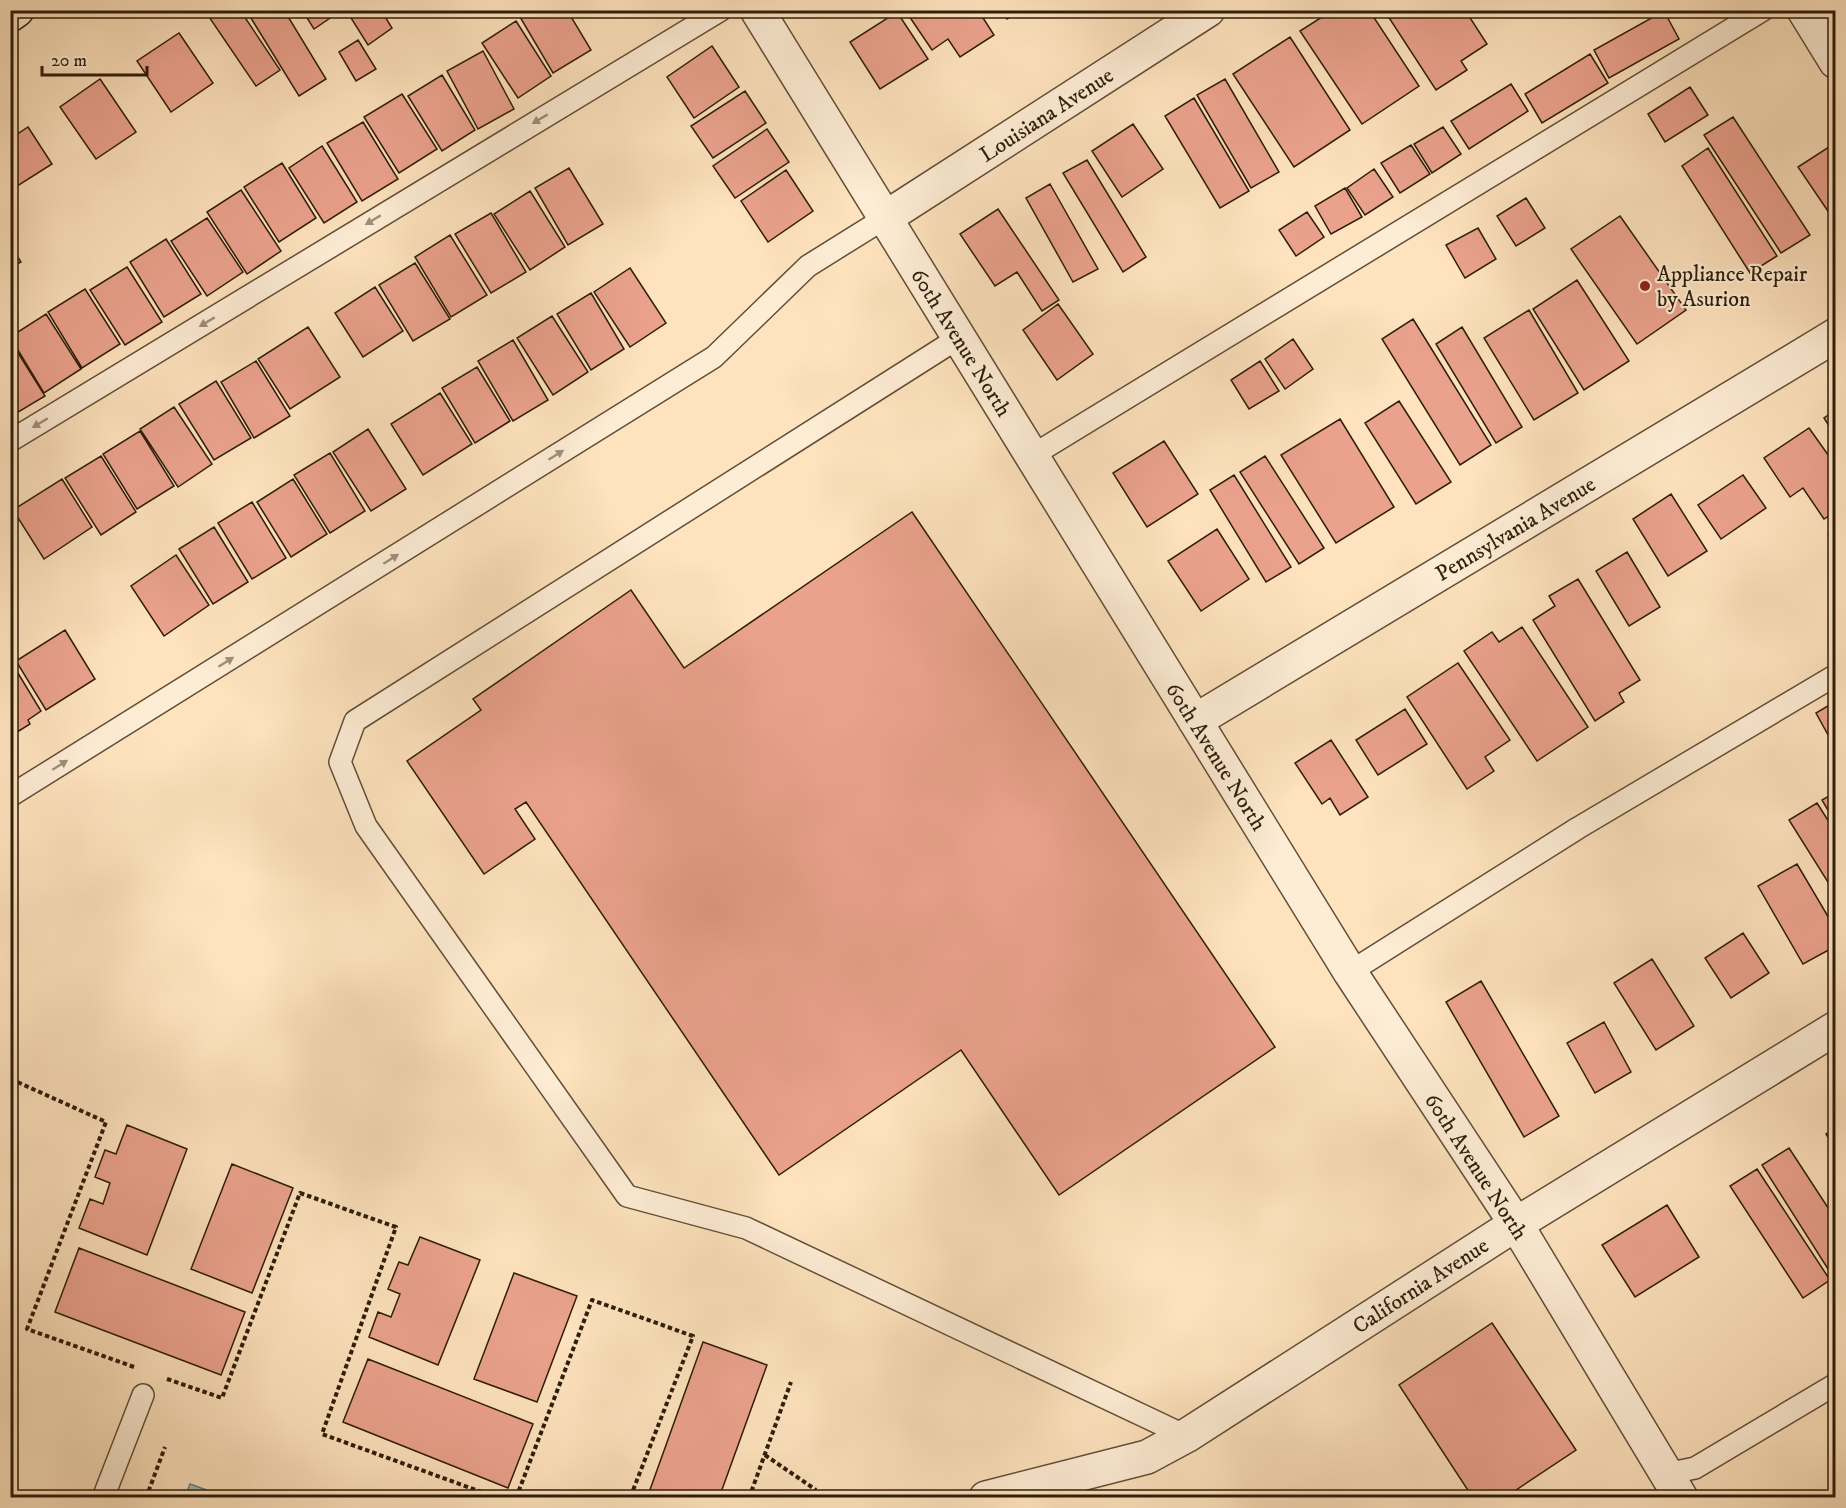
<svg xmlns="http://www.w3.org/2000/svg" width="1846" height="1508" font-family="'IM FELL DW Pica',serif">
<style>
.water{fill:#a3bcbb;stroke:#747c74;stroke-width:1.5}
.building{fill:#eba28d;stroke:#2e1d09;stroke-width:1.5}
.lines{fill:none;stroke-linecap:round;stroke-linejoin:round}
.lane-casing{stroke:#624e36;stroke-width:24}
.street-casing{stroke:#624e36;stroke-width:36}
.secondary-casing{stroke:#2e1d09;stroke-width:36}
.path{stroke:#2e1d09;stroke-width:4;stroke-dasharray:4.5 3;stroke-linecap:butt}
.lane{stroke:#feedd5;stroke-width:21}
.street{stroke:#feedd5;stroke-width:33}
.secondary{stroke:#feedd5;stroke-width:33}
.oneway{fill:#a08f79}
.poi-dot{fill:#8f2418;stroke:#feedd5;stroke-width:2}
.labels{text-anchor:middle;stroke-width:4.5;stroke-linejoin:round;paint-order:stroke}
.street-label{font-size:22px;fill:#2e1d09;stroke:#feedd5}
.poi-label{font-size:22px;fill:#2e1d09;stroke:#feedd5;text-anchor:start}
</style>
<rect width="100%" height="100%" fill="#fee3be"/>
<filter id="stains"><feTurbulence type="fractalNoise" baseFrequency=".00333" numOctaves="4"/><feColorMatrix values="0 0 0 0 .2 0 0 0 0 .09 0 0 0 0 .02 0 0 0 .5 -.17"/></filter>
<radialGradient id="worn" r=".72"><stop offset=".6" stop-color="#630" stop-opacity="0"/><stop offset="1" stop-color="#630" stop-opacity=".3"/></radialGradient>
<!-- water -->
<path class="water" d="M190,1484L226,1497H185Z"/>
<!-- building -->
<path class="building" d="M240,10L280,70L256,86L205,11Z
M246,10H284L326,79L299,96Z
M302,10H342L314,29Z
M346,10H381L392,28L368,45Z
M531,10H567L591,50L553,73L520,17Z
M910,10H978L994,35L960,57L948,39L932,50L907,13Z
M1002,10H1021L1007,19Z
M1333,10H1369L1419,86L1362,124L1300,31Z
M1384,10H1465L1487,44L1461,61L1467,70L1436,90Z
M1664,11L1679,39L1609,78L1594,50Z
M897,12L928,59L880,89L850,42Z
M516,21L551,76L518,98L482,43Z
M179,33L213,83L171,112L137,61Z
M1290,37L1350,130L1294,167L1233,74Z
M358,40L376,69L356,81L339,52Z
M712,46L739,87L694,118L667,77Z
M483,51L514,109L478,129L447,71Z
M1590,54L1608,83L1542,123L1525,94Z
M442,75L475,130L442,151L408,96Z
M100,79L136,132L96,159L60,107Z
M1225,79L1279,172L1251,188L1197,95Z
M1511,84L1528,111L1469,149L1451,121Z
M1690,87L1708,115L1665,142L1648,114Z
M745,91L766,123L713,158L691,126Z
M402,94L437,149L399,173L364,117Z
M1194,98L1249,191L1220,208L1165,116Z
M1733,117L1810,235L1781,253L1704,135Z
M363,122L398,179L362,201L327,143Z
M1133,124L1163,169L1122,197L1092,151Z
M28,127L52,164L11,190L10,139Z
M1443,127L1461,154L1432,173L1414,144Z
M767,129L789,162L735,198L713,166Z
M1411,145L1430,174L1400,193L1381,163Z
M1832,145L1836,150V223L1798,167Z
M322,146L357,202L324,223L289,168Z
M1708,148L1777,256L1750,273L1682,166Z
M1087,160L1146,257L1123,272L1063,173Z
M282,163L316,218L279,242L244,187Z
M569,168L603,224L568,245L535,188Z
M1374,169L1393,197L1365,215L1347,188Z
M786,170L813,211L768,242L741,201Z
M1050,184L1098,269L1073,282L1026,198Z
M1345,188L1362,217L1331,234L1315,206Z
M241,190L281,251L247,274L207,212Z
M530,191L565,247L530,270L494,214Z
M1526,198L1545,228L1516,246L1497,216Z
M998,209L1059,300L1042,311L1017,272L995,286L960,234Z
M1307,212L1324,237L1296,256L1279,230Z
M491,213L526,272L491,293L455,234Z
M1620,216L1686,310L1637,344L1571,249Z
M207,218L243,272L207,296L171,241Z
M1478,228L1496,259L1465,278L1446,245Z
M450,235L487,295L451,317L415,257Z
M166,239L201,294L164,317L130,262Z
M10,245L21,262L10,268Z
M415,263L450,319L413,341L379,285Z
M127,267L162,322L125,345L90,290Z
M630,268L666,323L630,347L594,292Z
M1577,280L1629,361L1584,390L1533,309Z
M375,287L403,331L363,357L335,313Z
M85,289L120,344L82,368L48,312Z
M591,293L624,349L591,370L557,314Z
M1058,304L1093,354L1057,380L1023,330Z
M1529,310L1578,393L1534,420L1484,338Z
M46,314L81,369L44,393L10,337Z
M552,316L588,372L553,395L517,338Z
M1413,319L1491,445L1460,465L1382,339Z
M308,327L340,377L290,409L258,359Z
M1462,327L1522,427L1496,443L1436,344Z
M1293,339L1313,369L1285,389L1265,359Z
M10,340L45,396L10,417Z
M513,340L548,400L513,421L478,361Z
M256,361L290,416L254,438L221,382Z
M1260,361L1279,391L1249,409L1231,380Z
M477,367L510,421L475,443L442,388Z
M216,381L251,438L214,460L179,404Z
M440,393L472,444L423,475L391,424Z
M1399,401L1451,482L1416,504L1365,423Z
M174,407L212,464L178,487L140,429Z
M1836,410V437L1824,418Z
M1340,419L1394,507L1336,543L1281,455Z
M1809,428L1836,466V511L1824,519L1803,488L1790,497L1764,458Z
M368,429L406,489L371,511L333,452Z
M140,431L174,486L137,509L103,454Z
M1164,441L1198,494L1147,527L1113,473Z
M330,453L365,511L330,533L294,475Z
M101,456L136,512L101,535L65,478Z
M1265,456L1324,548L1299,564L1240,472Z
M1234,475L1291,567L1266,582L1210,490Z
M1743,475L1766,508L1721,539L1698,505Z
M62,479L92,527L44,559L13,510Z
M293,479L327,534L291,557L257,502Z
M1671,494L1707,551L1668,576L1633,519Z
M252,502L286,558L252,579L218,523Z
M912,512L1275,1047L1059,1195L961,1050L779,1175L526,802L515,809L535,839L484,874L407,761L481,710L473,699L631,590L684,668Z
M214,527L248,582L213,604L179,549Z
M1217,529L1249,579L1201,611L1168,561Z
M1836,529V545L1828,534Z
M1627,552L1660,607L1629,626L1596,571Z
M176,555L209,605L164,636L131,586Z
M1578,579L1640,680L1619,693L1624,702L1595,721L1533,620L1555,606L1549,596Z
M1522,627L1588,727L1537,761L1464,651L1492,632L1499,642Z
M65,630L95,679L46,710L16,661Z
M10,660L41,711L28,720L30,724L14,734L10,731Z
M1458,663L1510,740L1485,757L1494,771L1467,789L1407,697Z
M1836,701V740L1832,742L1816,713Z
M1405,709L1427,744L1378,775L1356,740Z
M1331,740L1368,797L1340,815L1330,798L1322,804L1295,763Z
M1836,792V824L1822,800Z
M1817,803L1836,833V895L1789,820Z
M1797,864L1836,930V946L1803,964L1758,886Z
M1743,933L1769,973L1731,998L1705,958Z
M1652,959L1694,1026L1656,1050L1614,983Z
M1481,981L1559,1116L1524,1137L1446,1002Z
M1604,1022L1631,1072L1595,1093L1567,1043Z
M127,1125L187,1149L147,1255L79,1228L90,1199L103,1204L110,1183L95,1177L105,1150L116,1154Z
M1836,1128V1150L1826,1134Z
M1789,1148L1836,1220V1264L1828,1269L1762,1165Z
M232,1164L293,1188L252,1293L191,1269Z
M1757,1169L1830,1280L1803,1298L1730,1186Z
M1667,1205L1699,1257L1635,1297L1602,1245Z
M420,1237L480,1260L438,1365L369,1337L378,1312L391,1317L400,1294L388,1289L399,1262L408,1265Z
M79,1248L245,1312L221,1375L55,1312Z
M514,1273L577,1296L537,1402L474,1379Z
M1492,1323L1576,1450L1504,1498H1473L1399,1385Z
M703,1342L767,1365L719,1498H647Z
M368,1359L533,1424L508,1488L343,1422Z"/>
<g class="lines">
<defs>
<path id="lane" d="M960,337L355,721L340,762L366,826L627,1196L746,1228L1186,1436
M10,441L721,10
M1033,455L1763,10
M10,796L714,357L808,266L885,218
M1350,972L1578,828L1836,675
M1666,1474L1695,1468L1836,1384
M103,1498L143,1395"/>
<path id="street" d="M757,10L1350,972L1516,1224L1681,1498
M1804,10L1836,62
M885,218L1208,10
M1195,721L1836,335
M986,1498L1147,1457L1186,1436L1516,1224L1836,1028"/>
<path id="secondary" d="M10,15L17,10"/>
</defs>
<!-- lane casing -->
<use href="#lane" class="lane-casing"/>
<!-- street casing -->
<use href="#street" class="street-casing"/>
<!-- secondary casing -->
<use href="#secondary" class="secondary-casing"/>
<!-- path -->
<path class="path" d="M10,1092L15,1081L106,1122L27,1329L134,1367
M167,1379L222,1398L300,1193L396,1227L322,1434L498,1498
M765,1455L816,1490
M146,1498L165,1447
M516,1498L592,1300L693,1336L630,1498
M749,1498L791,1382"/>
<!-- lane -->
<use href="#lane" class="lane"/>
<!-- street -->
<use href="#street" class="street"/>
<!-- secondary -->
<use href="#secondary" class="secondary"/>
</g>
<!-- one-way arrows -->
<defs><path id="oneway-solid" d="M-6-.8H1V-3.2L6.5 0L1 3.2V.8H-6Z" transform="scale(1.5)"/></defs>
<g class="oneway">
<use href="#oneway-solid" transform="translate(540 119) rotate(149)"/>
<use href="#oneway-solid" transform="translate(373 220) rotate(149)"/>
<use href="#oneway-solid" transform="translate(207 322) rotate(149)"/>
<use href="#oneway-solid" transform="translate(40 423) rotate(149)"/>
<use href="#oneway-solid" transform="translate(556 455) rotate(-32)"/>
<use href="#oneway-solid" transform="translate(391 559) rotate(-32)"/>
<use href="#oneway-solid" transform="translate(226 662) rotate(-32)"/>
<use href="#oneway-solid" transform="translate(60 765) rotate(-32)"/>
</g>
<!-- markers -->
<circle class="poi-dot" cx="1645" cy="286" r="6"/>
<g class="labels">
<!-- street labels -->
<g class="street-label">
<text transform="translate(1046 114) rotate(-33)" y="8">Louisiana Avenue</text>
<text transform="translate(962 342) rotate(58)" y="8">60th Avenue North</text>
<text transform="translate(1515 528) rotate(-31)" y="8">Pennsylvania Avenue</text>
<text transform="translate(1217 756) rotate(58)" y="8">60th Avenue North</text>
<text transform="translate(1477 1166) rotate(57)" y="8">60th Avenue North</text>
<text transform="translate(1420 1285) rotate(-33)" y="8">California Avenue</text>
</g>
<!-- poi labels -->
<g class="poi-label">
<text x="1657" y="281">Appliance Repair<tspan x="1657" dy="25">by Asurion</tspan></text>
</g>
</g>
<!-- margin -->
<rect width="1846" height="1508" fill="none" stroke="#fee3be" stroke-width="36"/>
<rect x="12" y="12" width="1822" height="1484" fill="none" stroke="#2e1d09" stroke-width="3"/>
<rect x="18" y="18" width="1810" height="1472" fill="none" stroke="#2e1d09" stroke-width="1.5"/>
<!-- scale -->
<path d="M42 66v9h105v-9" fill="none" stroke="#2e1d09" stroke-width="3"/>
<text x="51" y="66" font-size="18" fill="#2e1d09" stroke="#feedd5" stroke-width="4.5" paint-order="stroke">20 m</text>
<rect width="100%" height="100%" filter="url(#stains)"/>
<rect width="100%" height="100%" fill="url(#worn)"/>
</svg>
